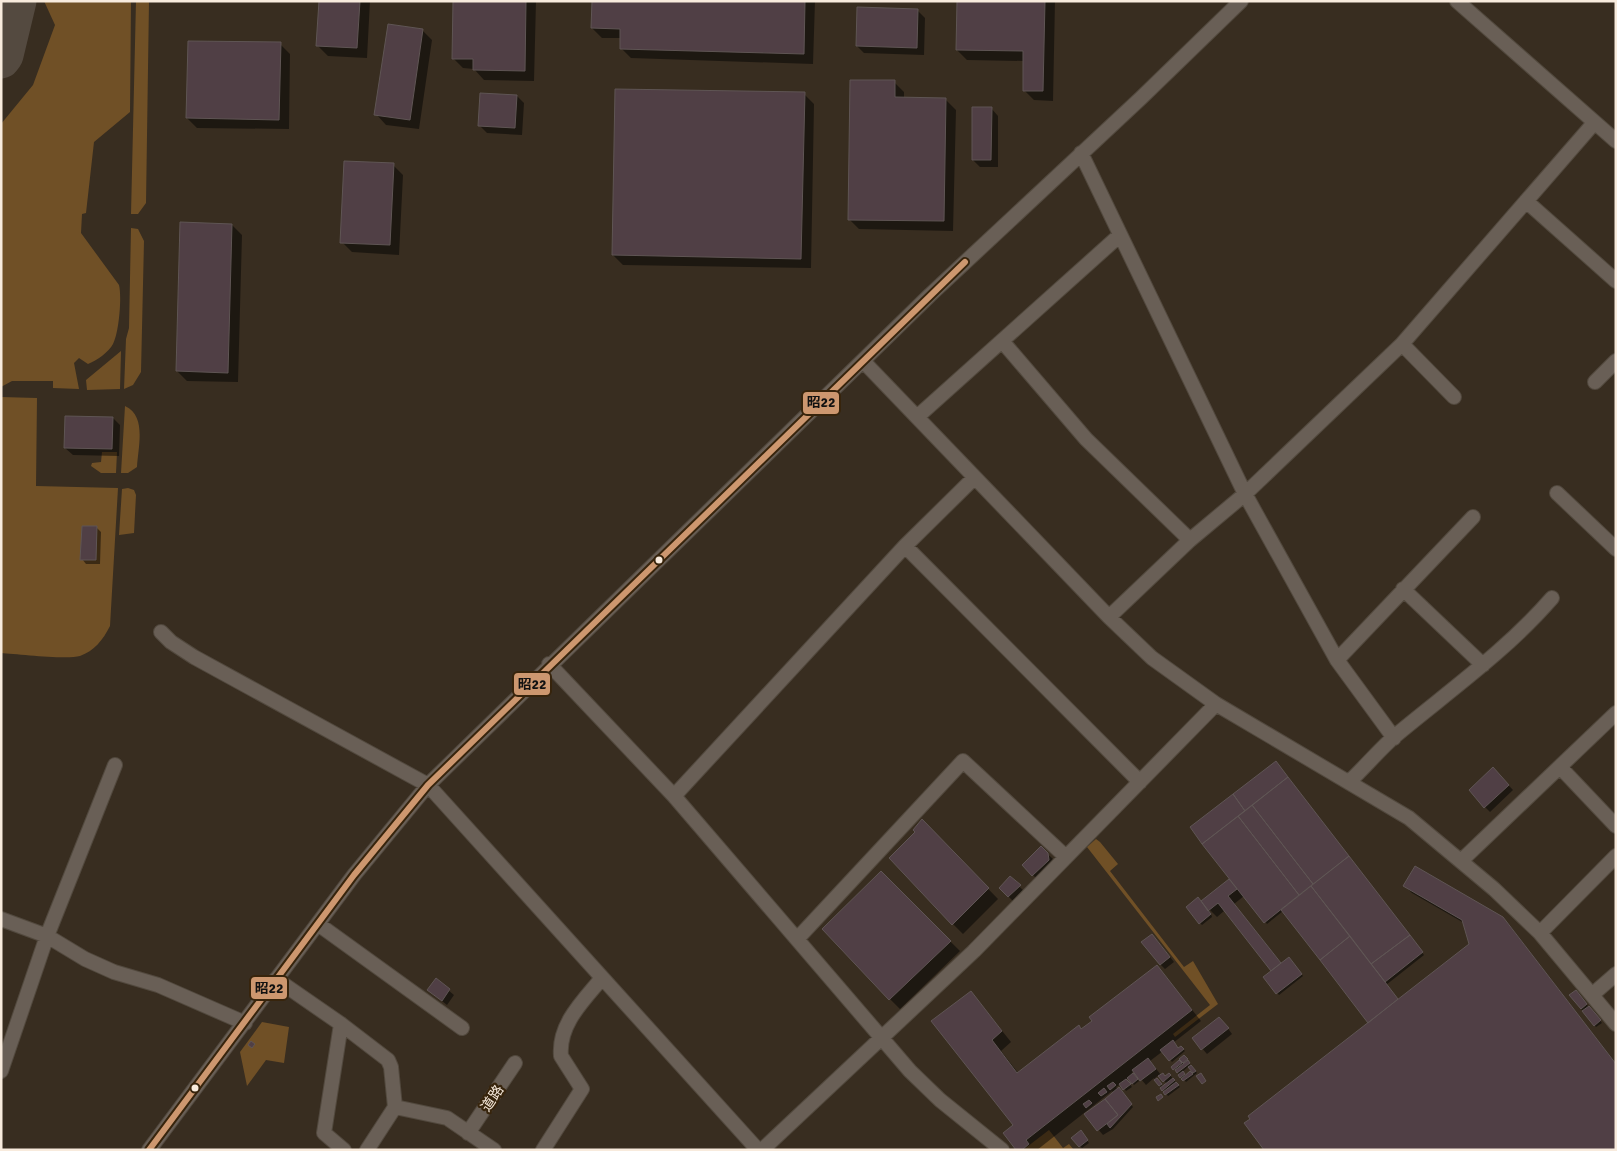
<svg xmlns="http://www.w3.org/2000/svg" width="1617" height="1151" font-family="Signika,'Noto Sans JP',sans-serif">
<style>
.green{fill:#705026}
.shadow{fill:#0007;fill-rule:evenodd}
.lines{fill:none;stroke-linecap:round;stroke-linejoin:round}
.taxiway{stroke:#544a40;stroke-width:39}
.building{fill:#503f45;stroke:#5f5554}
.minor-casing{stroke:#52493e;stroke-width:16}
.minor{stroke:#695f56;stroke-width:14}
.bus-1-casing{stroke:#37240c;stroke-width:10}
.bus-1{stroke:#cd976f;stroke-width:6}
.bus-dot{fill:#f8ebdd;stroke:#37240c;stroke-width:2}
.labels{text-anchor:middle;stroke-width:4.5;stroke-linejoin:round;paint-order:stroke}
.street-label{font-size:14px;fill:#f8ebdd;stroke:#37240c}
.line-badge{stroke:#37240c;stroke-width:2}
.pale-badge-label{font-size:14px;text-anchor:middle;font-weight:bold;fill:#111}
</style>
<rect width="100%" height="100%" fill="#382d20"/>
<!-- green -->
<path class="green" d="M44,1H131L130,112L94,142L86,213L82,214L81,233L119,285C122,297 119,333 113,344C109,352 96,361 88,364L79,358L74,363L79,389L53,388V381H12L1,387V124L33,85L55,25Z
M136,1H149L146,203L138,214H131Z
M131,228L138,229L144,241L141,372L133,385L124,389L126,339L129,328Z
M121,351L120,389L87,390L86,380Z
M1,397L37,398L36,486L118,488L110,626C103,640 94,651 80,656C67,660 17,654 1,653Z
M125,406C147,416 138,447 137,467L128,473H121Z
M102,452H117L116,473H101L91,466L92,463L101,462Z
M128,488L134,490L136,495L134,533L119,535L122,489Z
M1096,839L1100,842L1118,864L1110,871L1184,967L1193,961L1218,1004L1175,1037L1173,1034L1210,1005L1087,847Z
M262,1022L289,1027L284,1063L266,1060L247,1086L240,1052Z
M1049,1130L1063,1148L1069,1144L1074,1150H1023Z"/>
<!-- shadow -->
<path class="shadow" d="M320,1H370L367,58L328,56L318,46Z
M454,1H536L534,81L484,80L474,69L463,68L453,58Z
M593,1H815L813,64L631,58L621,48V38H602L592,28Z
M958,1H1055L1053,101L1034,100L1024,90V61L967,60L957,50Z
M917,10L925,18L924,55L864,53L857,46Z
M422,30L432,40L419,129L386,125L376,114Z
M280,44L290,54L289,129L197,128L187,118Z
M894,82L904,92V99H945L956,110L953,231L859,229L849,219Z
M804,94L814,104L811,268L623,265L613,255Z
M517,96L524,103L522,135L487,133L479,125Z
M991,108L998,116V167H980L973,160Z
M393,165L403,175L399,255L352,252L342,242Z
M232,225L242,235L238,382L187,381L177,371Z
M113,418L120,425L119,456L73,455L65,448Z
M96,527L101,532L100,564H86L82,559Z
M1278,765L1424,955L1386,985L1398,1001L1470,945L1464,923L1412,893L1405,886L1502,918L1510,926L1616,1064V1150L1370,1023L1283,911L1267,924L1244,896L1234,904L1282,964L1290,961L1303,976L1279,995L1265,978L1273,971L1224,911L1217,917L1209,909L1212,917L1202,925L1200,923L1188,907L1201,902L1231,879Z
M1493,769L1513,790L1490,812L1474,796Z
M932,831L998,899L963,934L953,924Z
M1041,848L1053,859V865L1038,880L1023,865Z
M881,873L960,951L900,1009L890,999Z
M1010,878L1024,891L1013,901L1000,888Z
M1157,940L1174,962L1165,969L1160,964Z
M1157,966L1201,1021L1173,1043L1179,1049L1181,1047L1185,1051L1172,1062L1163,1051L1150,1061L1161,1075L1165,1077L1169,1074L1180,1087L1168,1096L1154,1078L1146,1085L1134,1071L1132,1073L1139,1081L1134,1085L1128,1078L1126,1080L1132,1087L1126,1091L1121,1084L1116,1087L1133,1107L1113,1129L1103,1135L1086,1115L1114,1093L1112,1091L1037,1150H1018L1015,1125L971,992L1011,1042L1001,1051L1019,1074L1082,1030ZM1159,1075L1167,1084L1163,1087L1155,1078Z
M436,980L454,995L447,1005L428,990Z
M1578,994L1602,1023L1596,1027L1581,1009Z
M1224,1023L1232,1034L1207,1054L1193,1038Z
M1184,1057L1197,1073L1186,1082L1173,1067ZM1189,1066L1192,1070L1186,1076L1182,1072Z
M1082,1134L1089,1143L1082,1148L1080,1146Z"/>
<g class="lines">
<!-- taxiway -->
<path class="taxiway" d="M1,59L4,55L17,1"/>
</g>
<!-- building -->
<path class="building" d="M319,1H360L357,48L316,46Z
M453,1H526L525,71L473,70V59H452Z
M592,1H805L804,54L620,49V29L591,28Z
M957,1H1045L1043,91H1023V51L956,50Z
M857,7L918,9L917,48L856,46Z
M388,24L423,29L410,120L374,115Z
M188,41L281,42L279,120L186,118Z
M850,80H895V97L946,98L944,221L848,220Z
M615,89L805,92L801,259L612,255Z
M480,93L517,95L515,128L478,126Z
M972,107H992L991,160H972Z
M344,161L394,163L390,245L340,243Z
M180,222L232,224L228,373L176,371Z
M65,416L113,417L112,449L64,448Z
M82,526H97L96,560H80Z
M1276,761L1288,777L1245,811L1233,794Z
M1493,767L1509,785L1484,808L1469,790Z
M1288,777L1349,856L1313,884L1252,805Z
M1233,794L1245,811L1202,844L1190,827Z
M1252,805L1313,884L1299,895L1238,816Z
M1238,816L1299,895L1264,923L1202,844Z
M922,819L989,888L952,925L889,858L915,832L913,830Z
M1041,846L1048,853L1049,860L1032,876L1022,865Z
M1349,856L1410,935L1371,964L1311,886Z
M1415,866L1503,917L1616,1064V1150H1264L1244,1123L1250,1119L1248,1116L1469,944L1462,920L1403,886Z
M881,871L951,941L889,1000L822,929Z
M1010,876L1021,885L1008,897L999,888Z
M1229,879L1237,889L1228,896L1281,963L1271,971L1218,903L1208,911L1201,901Z
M1311,886L1350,936L1320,960L1281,910Z
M1198,897L1211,914L1199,924L1186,907Z
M1152,934L1170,957L1160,965L1141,942Z
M1410,935L1423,952L1385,982L1371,964Z
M1350,936L1398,999L1368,1023L1320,960Z
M1289,957L1302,974L1276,994L1263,977Z
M1157,965L1192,1010L1026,1140L1029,1144L1022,1150H1016L1003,1133L1013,1125L931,1021L971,991L1002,1031L992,1040L1017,1073L1079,1025L1081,1029L1092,1021L1089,1017Z
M436,978L450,989L442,1001L427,990Z
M1576,990L1587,1004L1581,1009L1569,995Z
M1589,1006L1601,1020L1594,1026L1582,1011Z
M1219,1017L1229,1028L1201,1050L1192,1038Z
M1173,1040L1178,1048L1181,1046L1184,1049L1169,1061L1160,1050Z
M251,1041L255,1044L252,1048L248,1045Z
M1184,1055L1188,1059L1183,1063L1179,1059Z
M1148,1058L1156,1069L1140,1081L1132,1070Z
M1179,1060L1182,1063L1173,1070L1171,1067Z
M1188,1060L1190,1063L1177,1073L1175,1070Z
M1191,1065L1196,1071L1193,1073L1188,1067Z
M1183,1071L1185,1074L1180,1078L1178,1075Z
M1190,1071L1193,1074L1183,1081L1181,1079Z
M1133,1073L1138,1079L1132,1084L1127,1078Z
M1163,1073L1165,1076L1169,1073L1171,1075L1163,1082L1158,1076Z
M1201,1073L1206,1081L1202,1084L1196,1076Z
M1157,1078L1162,1084L1159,1086L1154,1080Z
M1173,1078L1175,1080L1162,1091L1160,1088Z
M1126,1079L1131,1084L1123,1090L1119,1084Z
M1113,1082L1116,1085L1110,1090L1107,1086Z
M1176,1082L1179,1085L1165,1095L1163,1092Z
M1119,1087L1132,1104L1110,1128L1107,1124L1118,1115L1105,1099Z
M1104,1088L1107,1092L1101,1096L1098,1093Z
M1161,1094L1163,1097L1158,1101L1156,1097Z
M1105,1099L1118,1115L1097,1131L1084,1114Z
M1089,1100L1092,1103L1086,1108L1083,1104Z
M1081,1130L1088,1140L1079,1147L1071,1138Z"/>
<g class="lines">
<defs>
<path id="minor" d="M1457,1L1616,141
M1081,153L1245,494L1337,660L1394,738
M1526,201L1616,281
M1002,341L1086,439L1190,540
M1402,344L1454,397
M863,361L1109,617L1152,658L1216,704L1409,818L1494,889L1540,933L1616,1024
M1595,382L1616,361
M917,417L1120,235
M1557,493L1616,549
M905,546L1140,782
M1403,589L1483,665
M1109,617L1190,540L1245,494L1402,344L1594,123
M161,632L171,642L194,657L428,785L758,1150
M1337,660L1473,517
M549,664L674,796L910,1071L940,1100L1002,1150
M1560,767L1616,826
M1349,782C1365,767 1379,750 1395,736C1449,691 1506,651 1552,598
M674,796L905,546L974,478
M1461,861L1616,713
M1,919L47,936L85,959L114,972L158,985L245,1023
M318,924L462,1028
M1540,933L1616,856
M798,938L963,761L1066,857
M276,979L341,1024L388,1060L391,1067L395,1107L367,1150
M1593,994L1616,974
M341,1024L324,1133L344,1150
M1,1071L47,936L115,765
M395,1107L447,1118L494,1150
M468,1133L515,1063
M149,1150L354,875L428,785L930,295L1141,98L1241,1
M543,1150L582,1089L561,1056C558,1024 584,1000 602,978
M762,1150L974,951L1216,704"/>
</defs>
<!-- minor casing -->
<use href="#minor" class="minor-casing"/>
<!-- minor -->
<use href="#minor" class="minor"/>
<defs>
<path id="bus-1" d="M149,1150L354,875L428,785L965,262"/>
</defs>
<!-- bus-1 casing -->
<use href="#bus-1" class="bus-1-casing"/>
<!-- bus-1 -->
<use href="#bus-1" class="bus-1"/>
</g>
<!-- markers -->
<g class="bus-dot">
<circle cx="659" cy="560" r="4.5"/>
<circle cx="195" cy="1088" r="4.5"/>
</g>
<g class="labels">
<!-- street labels -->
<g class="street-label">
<text transform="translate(492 1098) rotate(-56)" y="5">道路</text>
</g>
</g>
<g class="line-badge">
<rect x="802" y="391" width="38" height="24" rx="5" fill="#cd976f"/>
<rect x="513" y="672" width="38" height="24" rx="5" fill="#cd976f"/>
<rect x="250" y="976" width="38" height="24" rx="5" fill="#cd976f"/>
</g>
<g class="pale-badge-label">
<text x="821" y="407">昭22</text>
<text x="532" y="689">昭22</text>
<text x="269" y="993">昭22</text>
</g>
<!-- border -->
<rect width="1617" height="1151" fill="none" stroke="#f8ebdd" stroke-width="5"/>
</svg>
